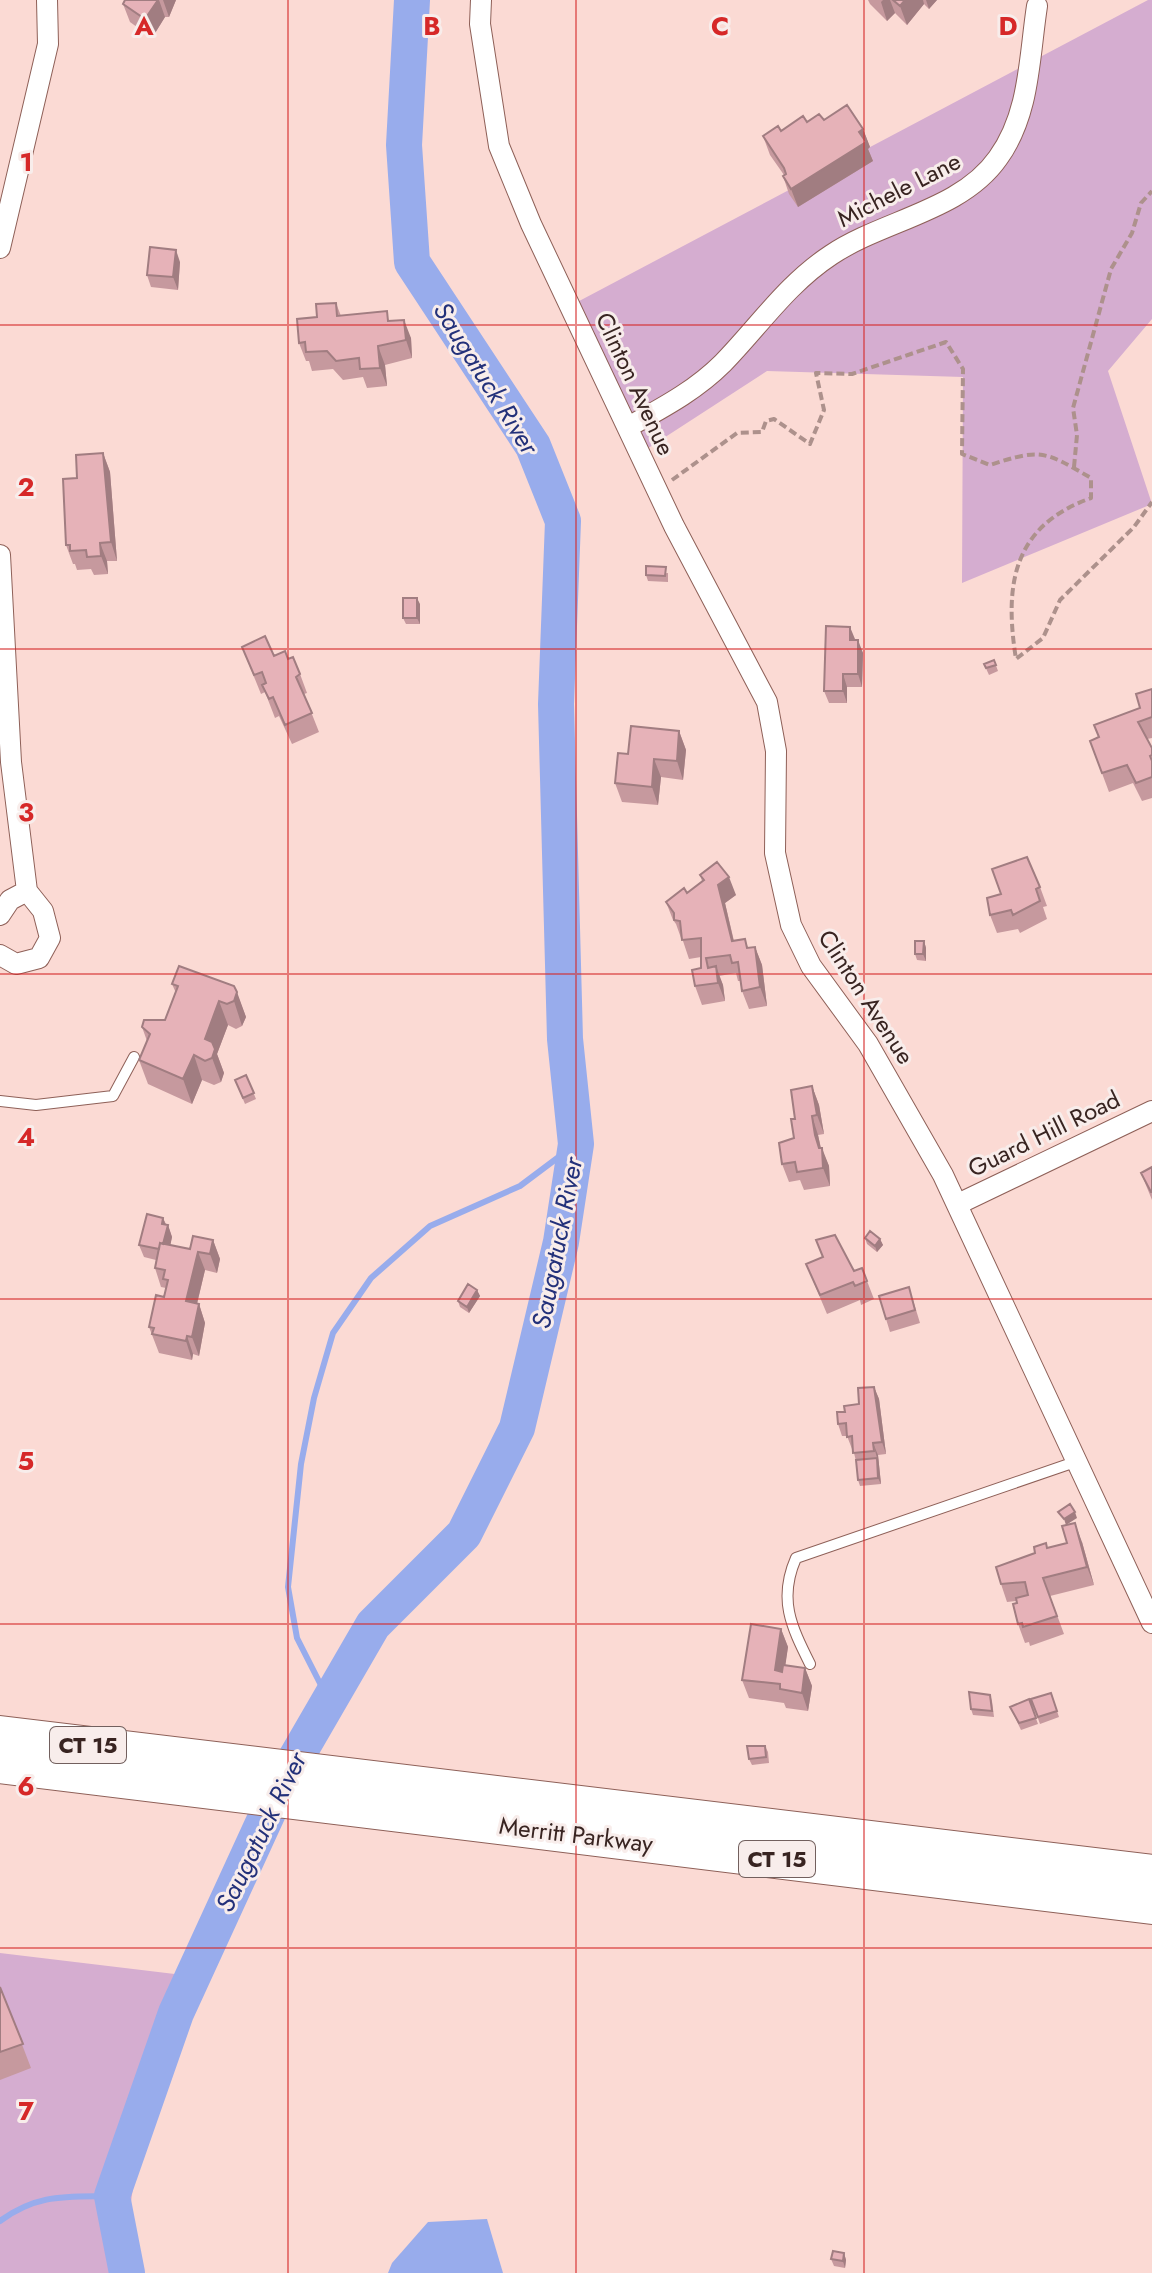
<svg xmlns="http://www.w3.org/2000/svg" width="1152" height="2273" font-family="Jost,sans-serif">
<style>
.green{fill:#d5add0}
.water{fill:#98acec}
.lines{fill:none;stroke-linecap:round;stroke-linejoin:round}
.stream{stroke:#98acec;stroke-width:6}
.river{stroke:#98acec;stroke-width:36}
.service-casing{stroke:#8e6058;stroke-width:12}
.minor-casing{stroke:#8e6058;stroke-width:22}
.motorway-casing{stroke:#8e6058;stroke-width:38}
.path{stroke:#ad918c;stroke-width:4;stroke-dasharray:8 4;stroke-linecap:butt}
.service{stroke:#fff;stroke-width:10}
.minor{stroke:#fff;stroke-width:20}
.motorway{stroke:#fff;stroke-width:36}
.wall{fill:#c6999e}
.shaded-wall{fill:#a17d81}
.building{fill:#e6b2b8;stroke:#a17d81;stroke-width:2}
.grid{fill:none;stroke:#d62828;stroke-width:2;stroke-opacity:0.55}
.labels{text-anchor:middle;stroke-width:6;stroke-linejoin:round;paint-order:stroke}
.shield{fill:#f8edeb;stroke:#72605e;stroke-width:2}
.shield-label{font-size:22px;font-weight:bold;fill:#382421}
.street-label{font-size:24px;fill:#382421;stroke:#f8edeb}
.water-label{font-size:26px;font-style:italic;fill:#23317a;stroke:#f8edeb}
.grid-label{font-size:26px;text-anchor:middle;font-weight:bold;fill:#d62828;stroke:#f8edeb;stroke-width:6;stroke-linejoin:round;paint-order:stroke}
</style>
<rect width="100%" height="100%" fill="#fbdad4"/>
<!-- green -->
<path class="green" d="M1148,0H1152V319L1108,371L1152,504L962,583L963,377L767,371L636,456L566,308Z
M0,1953L183,1975L153,2046L131,2202L134,2273H0Z"/>
<!-- water -->
<path class="water" d="M487,2219L503,2273H388L392,2263L428,2222Z"/>
<g class="lines">
<!-- stream -->
<path class="stream" d="M330,1703L297,1638L288,1587L301,1464L314,1398L333,1333L371,1278L430,1226L520,1186L576,1144
M0,2221C38,2193 67,2197 112,2196"/>
<!-- river -->
<path class="river" d="M127,2273L112,2196L176,2013L282,1782L373,1625L464,1534L517,1428L561,1242L576,1144L565,1039L556,704L563,521L533,446L412,262L404,145L412,0"/>
<defs>
<path id="service" d="M0,1101L36,1105L113,1096L134,1057
M810,1664C791,1626 778,1599 796,1558L1075,1462"/>
<path id="minor" d="M481,0L480,24L499,146L531,224L674,526L767,702L776,751L775,853L791,925L811,966L868,1044L943,1175L1152,1623
M0,248L48,44L47,0
M628,427C662,408 695,391 723,363C759,326 787,284 831,255C883,220 961,211 998,158C1030,114 1029,58 1037,6
M0,555L11,762L27,891L43,911L50,938L39,958L16,964L0,955
M0,915L10,900L27,891
M958,1204L1152,1111"/>
<path id="motorway" d="M0,1734L1152,1873
M0,1765L1152,1906"/>
</defs>
<!-- service casing -->
<use href="#service" class="service-casing"/>
<!-- minor casing -->
<use href="#minor" class="minor-casing"/>
<!-- motorway casing -->
<use href="#motorway" class="motorway-casing"/>
<!-- path -->
<path class="path" d="M1074,467L1077,435L1073,408L1111,269L1132,233L1141,203L1152,191
M672,480L737,433L762,432L766,421L774,419L810,444L824,410L816,373L852,374L946,342L963,369L962,454L990,465C1042,448 1044,451 1091,478V498C1013,526 1004,584 1016,659L1043,638L1060,600L1134,527L1152,502"/>
<!-- service -->
<use href="#service" class="service"/>
<!-- minor -->
<use href="#minor" class="minor"/>
<!-- motorway -->
<use href="#motorway" class="motorway"/>
</g>
<!-- wall -->
<path class="wall" d="M125,0H176L169,17H165L152,38L130,22L123,4Z
M868,0H937L929,9L924,4L907,25L895,13L887,21L870,4Z
M807,122L863,129L870,147L868,149L873,161L798,207L789,194L783,176L784,175L770,155L763,136Z
M180,262L178,290L151,287L147,275Z
M336,303L341,316L390,321L411,338L412,358L385,365L387,386L367,388L363,377L343,380L333,369L312,371L309,361H306L299,343L317,317Z
M103,453L110,472L117,561H107L108,574L94,575L91,569L77,570L75,564H73L66,545L77,478Z
M668,573V582L648,581L646,575Z
M420,604V624H406L403,618Z
M855,639L863,653L862,687H847V703H829L824,691Z
M242,647L288,659L300,674L307,693L304,694L319,732L292,744L279,716L275,718L265,692L261,694Z
M994,660L998,671L989,675L984,664Z
M1152,689V738L1147,739L1152,748V798L1142,801L1133,783L1109,792L1090,741L1099,737L1140,708Z
M679,731L686,750L683,780L661,777L658,805L622,802L615,783L628,754Z
M700,875L736,895L725,903L734,941L745,939L748,948L755,947L762,965L767,1006L749,1009L742,991L740,981H738L736,973L719,976L723,985L725,1001L702,1005L695,986L701,968V957L689,959L682,938H681L676,924L673,920L666,902L687,893L702,881Z
M1040,887L1047,906L1043,907L1047,919L1020,933L1018,929L997,933L990,915L987,898Z
M924,941L926,948V961L917,960L915,954Z
M172,984L234,986L246,1017L242,1026L236,1029L228,1025L217,1054L224,1073L221,1082L214,1085L202,1080L192,1104L148,1084L139,1060L147,1041L142,1027L165,1020L176,993Z
M246,1075L256,1099L245,1104L235,1080Z
M812,1086L819,1105L824,1134L818,1135L821,1148L829,1166L830,1186L804,1190L800,1180L789,1182L782,1164L794,1138L795,1119Z
M1152,1167V1200L1141,1173Z
M163,1218L166,1224L168,1225L172,1237L170,1245L190,1249L213,1240L220,1259L217,1273L205,1270L197,1304H199L205,1323L199,1356L193,1354L192,1360L159,1353L149,1327L164,1297L166,1288L161,1287L155,1268L156,1260L144,1257L139,1245Z
M865,1238L880,1239L883,1245L877,1252L867,1244Z
M816,1240L867,1281L874,1299L861,1305L860,1300L827,1314L806,1264L823,1257Z
M477,1290L480,1296L469,1313L460,1307L458,1301Z
M913,1300L920,1323L890,1332L886,1319Z
M874,1387L879,1399L886,1454L878,1455L881,1484L860,1486L858,1480L856,1461L853,1449H852L847,1436H842L838,1424L845,1412L859,1404Z
M1082,1542L1094,1585L1050,1596L1064,1634L1030,1646L1029,1642L1025,1643L1018,1624L1016,1601L1007,1602L1001,1584L1047,1548Z
M781,1629L788,1647L785,1665L805,1668L812,1686L808,1711L786,1708L784,1703L749,1698L742,1680Z
M1051,1693L1059,1717L1040,1724L1031,1699Z
M990,1695L992,1701L994,1717L973,1715L971,1709Z
M1029,1699L1038,1724L1021,1730L1010,1707Z
M765,1746L768,1752L769,1763L752,1765L749,1759Z
M0,1987L31,2068L0,2080Z
M844,2253L846,2260L845,2268L834,2266L831,2259Z"/>
<!-- shaded-wall -->
<path class="shaded-wall" d="M158,0H159L165,17L152,38L145,19Z
M163,0H176L169,17Z
M883,0H890L895,13L887,21L881,2Z
M905,0H923L924,4L907,25L900,6Z
M926,0H937L929,9Z
M863,129L870,147L868,149L873,161L798,207L791,189Z
M176,250L180,262L178,290L173,277Z
M404,320L411,338L412,358L406,340Z
M378,346L385,365L387,386L380,368Z
M103,453L110,472L117,561L111,542Z
M100,543L107,561L108,574L101,556Z
M417,598L420,604V624L417,618Z
M850,627L855,639L854,653L850,640Z
M858,640L863,653L862,687L858,674Z
M843,674L847,687V703L843,691Z
M679,731L686,750L683,780L677,761Z
M654,759L661,777L658,805L652,787Z
M729,877L736,895L725,903L738,960L732,941L718,885Z
M924,941L926,948V961L923,954Z
M755,947L762,965L767,1006L760,987Z
M716,966L723,985L725,1001L718,983Z
M237,992L246,1017L242,1026L234,1001Z
M219,1001L228,1025L217,1054L224,1073L221,1082L205,1039Z
M194,1055L202,1080L192,1104L183,1079Z
M812,1086L819,1105L824,1134L817,1115Z
M812,1116L818,1135L822,1154L815,1135Z
M822,1148L829,1166L830,1186L823,1168Z
M163,1218L167,1228L168,1225L172,1237L167,1262L162,1250Z
M880,1239L883,1245L877,1252L875,1246Z
M213,1240L220,1259L217,1273L210,1254Z
M198,1252L205,1270L193,1320L186,1301Z
M477,1290L480,1296L469,1313L467,1307Z
M199,1304L205,1323L199,1356L192,1337Z
M187,1336L193,1354L192,1360L186,1341Z
M874,1387L879,1399L886,1454L882,1442Z
M873,1443L878,1455L881,1484L878,1478L877,1458Z
M1075,1512L1077,1518L1066,1525L1064,1519Z
M1075,1523L1082,1542L1094,1585L1087,1567Z
M781,1629L788,1647L782,1689L775,1670Z
M805,1668L812,1686L808,1711L802,1693Z
M844,2253L846,2260L845,2268L843,2261Z"/>
<!-- building -->
<path class="building" d="M125,0H158L145,19L123,4Z
M893,0H905L900,6Z
M847,105L863,129L859,132L866,142L791,189L783,176L786,174L784,168L763,136L778,126L781,131L803,116L807,122L819,114L824,120Z
M150,247L176,250L173,277L147,275Z
M336,303L337,316L387,311L388,321L404,320L406,340L378,346L380,368L360,369L359,358L336,361L327,351L306,352L305,342L299,343L297,319L317,317L316,304Z
M103,453L111,542L100,543L101,556L87,557L86,550L70,551V545H66L63,479L77,478L76,455Z
M646,566L666,567L665,576L646,575Z
M403,598H417V618H403Z
M826,626L850,627V640H858V674H843V691H824Z
M265,636L274,656L285,651L288,659L293,657L300,674L296,677L312,713L285,725L273,697L269,699L262,685L266,683L262,672L254,675L242,647Z
M994,660L996,665L986,668L984,664Z
M1152,689V717L1138,722L1152,748V755L1150,756L1152,761V777L1136,783L1127,765L1102,773L1090,741L1099,737L1094,725L1140,708L1136,694Z
M631,726L679,731L677,761L654,759L652,787L615,783L618,753L628,754Z
M1027,857L1040,887L1036,889L1040,901L1013,915L1011,910L990,915L987,898L1001,894L992,869Z
M717,862L729,877L718,885L732,941L745,939L747,948L755,947L760,987L742,991L738,962L732,963L730,955L706,958L708,968L716,966L718,983L695,986L692,970L701,968V938L682,940L680,921L674,920V913L666,902L684,888L687,893L704,880L700,875Z
M915,941H924L923,954H915Z
M179,966L234,986L237,992L234,1001L227,1004L219,1001L205,1039L212,1042L215,1049L212,1058L205,1061L194,1055L183,1079L139,1060L150,1034L142,1027L144,1020H165L178,986L172,984Z
M246,1075L254,1093L243,1098L235,1080Z
M812,1086L817,1115L812,1116L815,1135L819,1148H822L823,1168L797,1172L795,1162L782,1164L779,1143L794,1138L791,1119H795L791,1090Z
M1152,1167V1192H1151L1141,1173Z
M147,1214L163,1218L162,1224L168,1225L163,1244L160,1243L159,1249L139,1245Z
M870,1231L880,1239L875,1246L865,1238Z
M835,1235L854,1271L862,1268L867,1281L855,1286L853,1282L820,1295L806,1264L823,1257L816,1240Z
M193,1236L213,1240L210,1254L198,1252L186,1301L199,1304L192,1337L187,1336L186,1341L152,1334L154,1328L149,1327L156,1295L164,1297L168,1280L163,1279L165,1270L155,1268L160,1243L190,1249Z
M468,1284L477,1290L467,1307L458,1301Z
M909,1287L915,1310L886,1319L879,1296Z
M874,1387L882,1442L873,1443L874,1451L853,1453L852,1436L847,1437L846,1423L838,1424L837,1412H845L844,1406L859,1404L858,1388Z
M877,1458L878,1478L858,1480L856,1460Z
M1070,1504L1075,1512L1064,1519L1058,1512Z
M1075,1523L1087,1567L1043,1578L1057,1616L1023,1627L1022,1623L1018,1624L1013,1604L1017,1603L1016,1598L1028,1595L1025,1582L1001,1584L996,1567L1035,1553L1034,1547L1046,1543L1047,1548L1067,1543L1062,1526Z
M751,1624L781,1629L775,1670L782,1672L783,1665L805,1668L802,1693L780,1689V1684L742,1680Z
M969,1692L990,1695L992,1711L971,1709Z
M1051,1693L1057,1711L1038,1717L1031,1699Z
M1029,1699L1036,1718L1019,1723L1010,1707Z
M747,1746H765L766,1757L749,1759Z
M0,1987L23,2044L0,2052Z
M833,2251L844,2253L843,2261L831,2259Z"/>
<!-- grid -->
<path class="grid" d="M288,0V2273M576,0V2273M864,0V2273M0,325H1152M0,649H1152M0,974H1152M0,1299H1152M0,1624H1152M0,1948H1152"/>
<g class="labels">
<!-- shield labels -->
<g class="shield">
<rect x="50" y="1727" width="76" height="36" rx="6"/>
<rect x="739" y="1841" width="76" height="36" rx="6"/>
</g>
<g class="shield-label">
<text x="88" y="1753">CT 15</text>
<text x="777" y="1867">CT 15</text>
</g>
<!-- street labels -->
<g class="street-label">
<text transform="translate(899 190) rotate(-27)" y="8">Michele Lane</text>
<text transform="translate(635 384) rotate(65)" y="8">Clinton Avenue</text>
<text transform="translate(866 997) rotate(57)" y="8">Clinton Avenue</text>
<text transform="translate(1044 1134) rotate(-26)" y="8">Guard Hill Road</text>
<text transform="translate(576 1835) rotate(7)" y="8">Merritt Parkway</text>
</g>
<!-- water labels -->
<g class="water-label">
<text transform="translate(486 378) rotate(58)" y="9">Saugatuck River</text>
<text transform="translate(557 1243) rotate(-79)" y="9">Saugatuck River</text>
<text transform="translate(261 1832) rotate(-64)" y="9">Saugatuck River</text>
</g>
</g>
<g class="grid-label">
<text x="144" y="35">A</text>
<text x="432" y="35">B</text>
<text x="720" y="35">C</text>
<text x="1008" y="35">D</text>
<text x="26" y="171">1</text>
<text x="26" y="496">2</text>
<text x="26" y="821">3</text>
<text x="26" y="1146">4</text>
<text x="26" y="1470">5</text>
<text x="26" y="1795">6</text>
<text x="26" y="2120">7</text>
</g>
</svg>
